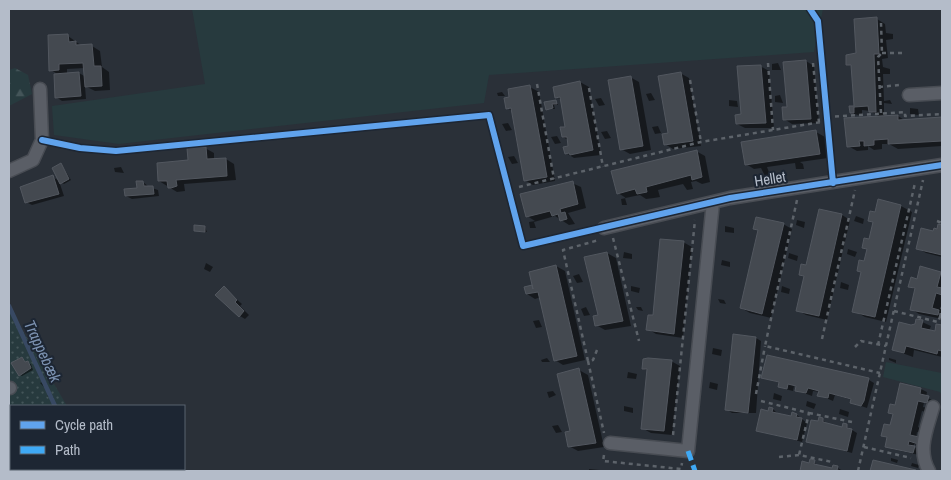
<svg xmlns="http://www.w3.org/2000/svg" width="951" height="480" font-family="'Archivo Narrow',sans-serif">
<style>
.green{fill:#273a3e}
.forest{fill:url(#forest-firs)}
.garden{fill:url(#garden-dots)}
.shadow{fill:#0007;fill-rule:evenodd}
.lines{fill:none;stroke-linecap:round;stroke-linejoin:round}
.stream{stroke:#384963;stroke-width:4.5}
.building{fill:#444950;stroke:#52575f}
.street-casing{stroke:#484c53;stroke-width:15}
.path{stroke:#5d636a;stroke-width:2.5;stroke-dasharray:4 4;stroke-linecap:butt}
.street{stroke:#5a5e66;stroke-width:12}
.quiet{stroke:#3fa9f5;stroke-width:5;stroke-dasharray:10 5;stroke-linecap:butt}
.cycleway-casing{stroke:#1d2633;stroke-width:9}
.cycleway{stroke:#60a3ed;stroke-width:6}
.labels{text-anchor:middle;stroke-width:4;stroke-linejoin:round;paint-order:stroke}
.street-label{font-size:15px;fill:#b4bcc9;stroke:#1d2633}
.water-label{font-size:16px;font-style:italic;fill:#7c92b1;stroke:#1d2633}
</style>
<defs>
<pattern id="forest-firs" width="22" height="20" patternUnits="userSpaceOnUse" patternTransform="scale(1.25)"><rect width="22" height="20" fill="#273a3e"/><path d="M5 1l3.5 6h-7zM16 11l3.5 6h-7z" fill="#445559"/></pattern>
<pattern id="garden-dots" width="8" height="8" patternUnits="userSpaceOnUse" patternTransform="scale(1.25)"><rect width="8" height="8" fill="#273a3e"/><path d="M2 2h.1M6 6h.1" fill="none" stroke="#445559" stroke-width="1.8" stroke-linecap="round"/></pattern>
</defs>
<rect width="100%" height="100%" fill="#2a3038"/>
<!-- green -->
<path class="green" d="M192,9H823L814,52L489,75L484,103L119,144L54,135L52,106L205,84Z
M886,362L942,373V396L940,392L883,377Z"/>
<!-- forest -->
<path class="forest" d="M15,68L28,75L32,94L9,106V70Z"/>
<!-- garden -->
<path class="garden" d="M9,307L67,406H11V469H104L105,471H9Z"/>
<!-- shadow -->
<path class="shadow" d="M941,11H942V32Z
M877,19L885,24L886,33L893,34V39L886,40L888,58L882,59L883,67L890,69V74H883L884,101L890,100L892,104L884,103V117L898,116L906,121L942,118V146L898,149L889,144H882V149L874,150L868,146V150L857,151L848,146L861,119L858,117L866,122L880,117L870,111L862,110V116L851,113L854,107L855,108L853,67L848,64L857,54Z
M68,36L82,46H92L100,51L102,67L109,72L110,90L95,91L85,86L86,99L62,101L56,97L59,75L51,70ZM85,68L86,77L79,73L67,74V69Z
M806,61L814,66L819,123L792,124L784,119Z
M778,63L781,70H772V64Z
M760,66L769,71L774,128H745L737,124L743,115Z
M680,73L689,78L701,146L673,149L665,144L669,134Z
M630,77L639,82L651,150L630,154L621,149Z
M580,82L589,87L601,155L574,158L566,153L570,147L568,140L563,137L566,128L562,100L556,97L554,88Z
M530,87L539,92L555,181L533,185L525,180L512,111L507,108Z
M502,92L505,96H498L497,93Z
M651,93L655,100L649,101L646,94Z
M780,95L783,103L775,102V96Z
M601,98L605,105L599,106L595,99Z
M729,100L737,101L738,107L729,106Z
M556,101L558,105H554L555,109H547L546,103Z
M910,108L918,109L919,115L910,114Z
M508,123L512,130L506,131L502,124Z
M658,126L661,133L655,134L652,127Z
M607,131L611,138L605,139L601,132Z
M816,132L825,137L828,158L800,162L803,164L804,169H796L795,163L767,167L770,175L765,176L761,168L754,169L746,164L742,143Z
M557,136L561,143L555,144L551,137Z
M205,148L214,153V160L226,159L234,164L236,180L184,184L185,191L177,192L159,181Z
M696,151L705,156L710,182L702,184L696,181L691,182L693,189L687,190L683,184L658,190L660,197L654,198L646,199L640,195L625,198L627,205H622L621,199L626,198L618,193Z
M514,156L518,163L512,164L508,157Z
M61,164L71,180L64,184L59,181L64,196L32,205L26,202L52,177L60,181Z
M121,167L124,173L115,172L114,168Z
M143,182L149,187L158,190L159,196L132,199L126,196L138,189Z
M572,183L581,187L586,208L568,213L575,224L569,225L555,216L534,222L536,228H530L529,222L535,221L527,216Z
M901,206L912,212L886,322L865,317L854,311L862,273L858,271L865,263L868,250L863,247L870,240L874,223L869,220L876,213Z
M842,215L850,220L827,320L806,315L797,310L805,277L800,274Z
M856,216L864,219L863,224L854,221Z
M797,220L805,222L804,228L796,225Z
M783,224L792,229L771,318L750,313L741,308L759,231L754,228Z
M725,226L734,228V233L725,232Z
M939,226L942,227V257L926,253L917,248L938,231Z
M195,227H205L207,232H198Z
M683,242L692,247L683,338L656,334L648,329Z
M848,249L857,252L855,257L847,254Z
M624,252L632,254V259L623,258Z
M607,253L616,258L631,326L605,330L596,325Z
M789,253L798,256L797,261L788,258Z
M722,260L730,262V267L721,265Z
M206,263L213,267L210,272L204,269Z
M556,266L565,271L585,360L563,365L555,360L541,297L535,299L527,294L526,288L534,286Z
M940,273L942,274V319L919,314L911,309L916,290L910,286L918,280Z
M579,274L583,282L577,283L573,276Z
M841,282L849,285L848,290L840,288Z
M631,286L640,288L639,293L631,291Z
M782,286L790,289L789,294L781,292Z
M224,288L242,304L240,306L249,315L245,319L240,316Z
M718,299L724,300L726,304L720,303Z
M586,307L590,315L584,316L581,309Z
M636,307H641L643,311L638,310Z
M539,320L542,327L536,328L533,321Z
M922,322L931,326L929,331L936,332L937,325L942,326V357L914,350L913,357L894,350L911,326Z
M756,338L761,341L756,413H732L726,409Z
M713,348L722,350L721,356L712,354Z
M22,358L27,363L31,364L33,370L22,376L20,375Z
M547,358L550,362H542L541,360Z
M889,358L896,360V363L889,360Z
M671,361L680,366L672,435L651,433L642,428L648,371L643,368Z
M579,370L588,375L604,447L578,451L569,446Z
M628,372L637,374L636,379L627,378Z
M763,377L869,380L874,383L867,408L852,403V400L835,395L833,401L819,395L820,392L813,391L812,396L796,390L797,387L794,386L793,391L785,389L780,386V383Z
M44,381L46,382L49,388L44,387L40,383Z
M710,382L718,384L717,390L709,388Z
M901,385L921,389L927,392L926,397L934,401L933,405L924,403L923,407L927,408L926,412L922,411L918,427L922,429L921,433L917,432L916,438L923,446L914,444V447L920,451L919,455L892,449L887,446L888,438L883,435L891,427L894,415L889,412L896,406Z
M553,391L556,395L549,398L547,392Z
M774,393L782,396L781,401L773,399Z
M50,394L54,398L51,399L47,396Z
M807,401L816,404L814,409L806,406Z
M624,406L633,408V413L624,411Z
M773,409L778,414L792,417L797,415L807,423L802,442L757,430Z
M840,409L849,412L848,417L839,414Z
M823,420L828,425L843,428L844,425L857,433L852,453L808,441Z
M558,425L562,432L556,433L552,426Z
M11,439V449L9,448V440Z
M11,458V469H20L21,471H9V460Z
M891,458L898,460L897,463L891,461Z
M814,462L819,467L833,470L834,466L843,471H801L803,463L810,465Z
M912,463L919,465L918,468L911,466Z
M59,469L62,471H53L57,469Z
M589,469L610,471H589Z"/>
<g class="lines">
<!-- stream -->
<path class="stream" d="M9,306L55,406
M85,469L87,471"/>
</g>
<!-- building -->
<path class="building" d="M877,17L879,54H874L876,112H869L868,106L854,107V113H850L849,106H854L851,65H846V55L856,53L854,19Z
M68,34L69,42L76,41V45L92,44L94,66H101L102,86L85,87L83,63L59,64V70L49,71L48,35Z
M806,60L811,119L783,120L782,107H787L783,62Z
M761,65L766,123L736,124L735,115L741,114L737,66Z
M79,72L81,96L55,98L54,74Z
M681,72L693,141L664,145L662,134L668,133L658,76Z
M631,76L643,146L620,150L608,80Z
M580,81L593,150L570,155L569,153L565,154L563,147L568,146L567,137H562L560,127H565L560,97L555,98L553,87Z
M530,85L547,177L524,181L511,108L506,109L504,98L509,97L508,89Z
M556,100L557,104H552L553,108L546,110L544,102Z
M898,115V120L942,117V141L888,144V139L874,140V145L864,146V141H859L860,146L847,147L844,118Z
M816,130L820,154L745,165L741,142Z
M206,147L207,159L226,158L227,176L176,180L177,186L171,188H168L167,181H158L157,163L188,160L187,148Z
M697,150L702,177L692,180L691,175L646,187L647,192L637,194L635,189L617,194L611,171Z
M61,163L69,179L60,184L52,168Z
M53,175L59,194L25,203L20,187Z
M136,181H143L144,186H153L154,194L125,196L124,189L137,188Z
M573,181L578,204L560,209L561,213L565,212L567,219L560,221L558,214L552,216L550,211L526,217L520,194Z
M878,199L901,205L875,317L852,312L861,272L857,271L859,260L864,261L867,249L862,248L864,238L869,239L873,222L868,221L870,211L875,212Z
M819,209L842,214L819,316L796,311L804,276L799,275L801,264L806,265Z
M756,217L784,223L762,314L740,308L758,230L753,229Z
M938,224L942,225V255L916,249L921,228L933,231L934,228L937,229Z
M194,225L205,226V232L194,231Z
M660,239L684,241L674,334L646,330L648,315H653Z
M607,252L623,321L595,326L593,316L598,315L584,257Z
M556,265L577,356L554,361L538,292L526,294L524,287L532,285L533,289L529,272Z
M920,266L941,272L937,287L942,288V295L936,293L932,308L939,310L938,315L910,310L915,288L908,287L911,277L917,279Z
M224,286L237,300L235,302L244,311L239,317L215,295Z
M916,319L923,320L921,328L935,331L936,324L942,325V351L938,350L937,354L906,346L904,353L892,350L899,322L911,325L915,324Z
M733,334L756,337L748,413L725,410Z
M767,355L869,378L864,401L861,406L850,403L851,399L829,393L828,398L817,396L819,391L808,388L806,393L795,391L796,386L788,384L787,389L778,387L779,382L761,378Z
M22,357L25,362L28,361L31,368L19,376L11,363Z
M648,358L672,360L664,431L641,429L647,369H642L643,359Z
M579,368L596,443L568,447L565,432L570,431L557,374Z
M900,383L921,388L920,394L929,396L927,403L918,401L910,435L919,437L918,444L909,441L908,445L915,446L913,453L885,447L887,437L881,436L884,424L890,425L893,414L888,413L890,404L895,405Z
M769,407L773,408L772,412L791,416L792,412L797,414L796,417L802,418L797,440L756,431L761,409L768,411Z
M819,417L823,418V422L842,427L843,423L847,424V428L852,429L847,451L806,442L811,420L818,421Z
M810,459L815,460L814,464L832,468L833,465L838,466L837,470L842,471H800L802,461L809,463Z
M873,460L916,470V471H870Z"/>
<g class="lines">
<defs>
<path id="street" d="M909,95L942,93
M9,171L33,160L42,140L40,89
M604,228L730,198L942,165
M9,388H10
M610,443L688,451L713,202
M929,471C917,450 927,429 933,407"/>
</defs>
<!-- street casing -->
<use href="#street" class="street-casing"/>
<!-- path -->
<path class="path" d="M882,53H906
M768,63L773,130
M813,63L819,123
M690,80L701,142
M537,84L554,179
M879,87L900,85
M589,88L603,167
M881,113L878,57L882,53L881,23
M827,117L905,112V116L942,114
M519,187L701,142L827,121
M797,200L765,346L880,373
M937,221L942,223
M613,238L639,341
M894,311L938,322L940,317L942,318
M940,317L942,307
M822,339L855,190
M878,345L915,183
M855,347L861,341L886,346
M597,350L593,360L588,361L563,250L599,240
M588,361L604,433
M756,394L765,346
M761,401L809,413L799,455
M809,413L852,422
M673,435L695,220
M864,447L911,458
M604,455L603,461L681,469L682,463
M779,457L799,455L832,462
M858,471L923,180"/>
<!-- street -->
<use href="#street" class="street"/>
<!-- quiet -->
<path class="quiet" d="M688,451L695,471"/>
<defs>
<path id="cycleway" d="M810,9L818,21L833,183
M42,140L80,148L116,151L489,115L523,246L730,198L942,165"/>
</defs>
<!-- cycleway casing -->
<use href="#cycleway" class="cycleway-casing"/>
<!-- cycleway -->
<use href="#cycleway" class="cycleway"/>
</g>
<g class="labels">
<!-- street labels -->
<g class="street-label">
<text transform="translate(770 179) rotate(-9)" y="5">Hellet</text>
</g>
<!-- water labels -->
<g class="water-label">
<text transform="translate(43 351) rotate(65)" y="6">Trappebæk</text>
</g>
</g>
<!-- border -->
<rect width="951" height="480" fill="none" stroke="#b4bcc9" stroke-width="20"/>
<!-- legend -->
<rect x="10" y="405" width="175" height="65" fill="#1d2633" stroke="#59626f"/>
<rect x="20" y="421" width="25" height="8" fill="#60a3ed" stroke="#59626f"/>
<text x="55" y="430" font-size="15" fill="#b4bcc9">Cycle path</text>
<rect x="20" y="446" width="25" height="8" fill="#3fa9f5" stroke="#59626f"/>
<text x="55" y="455" font-size="15" fill="#b4bcc9">Path</text>
</svg>
